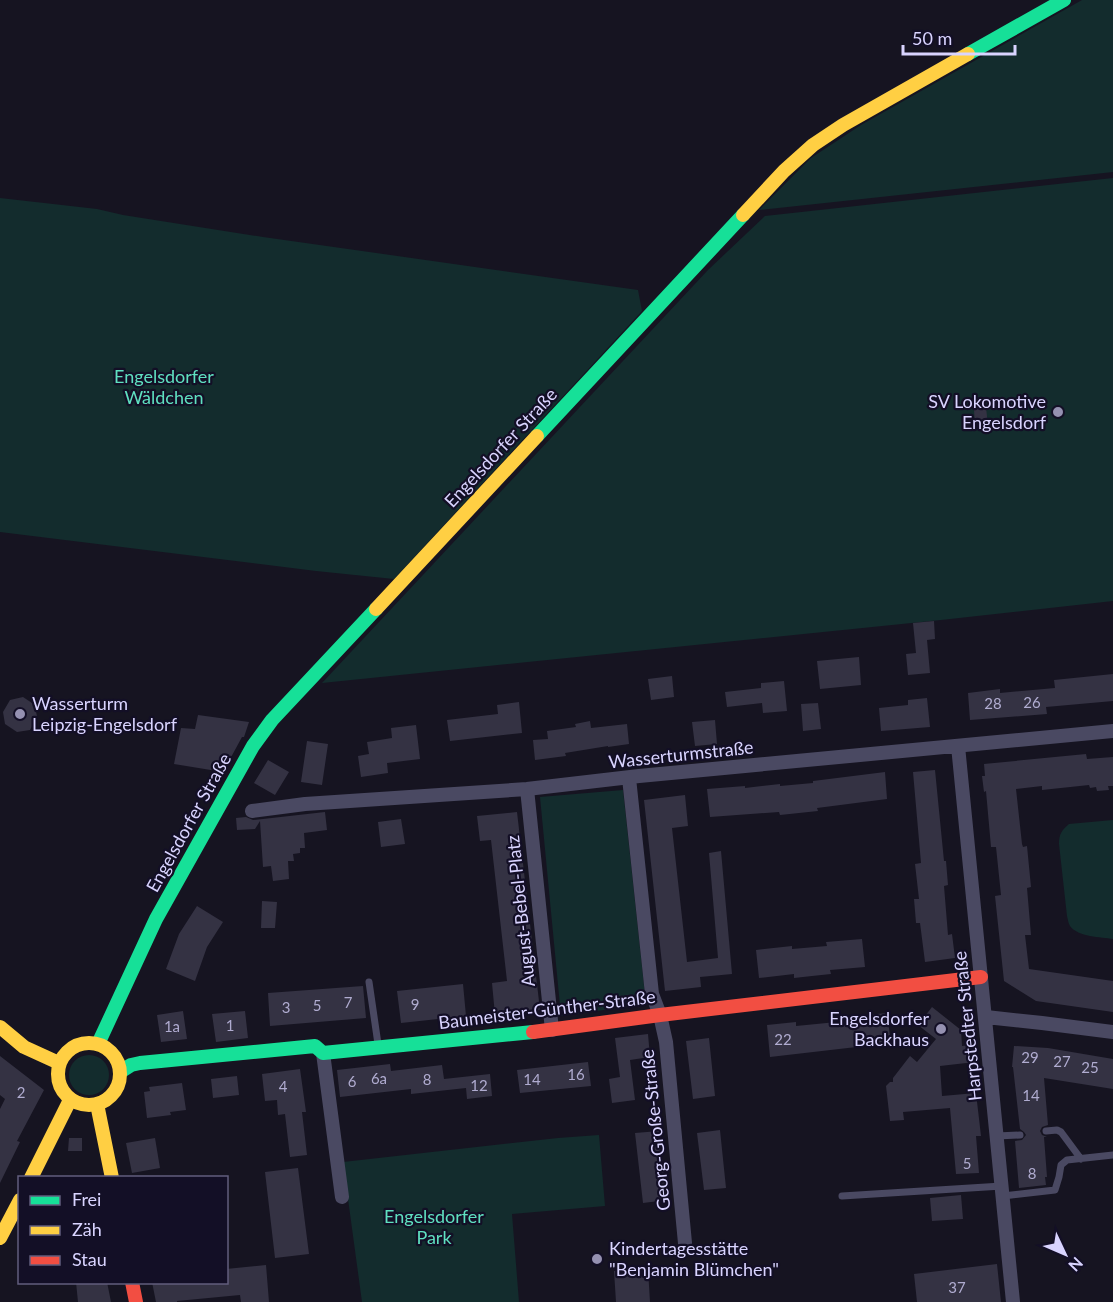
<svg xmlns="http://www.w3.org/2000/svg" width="1113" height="1302" font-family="Lato,sans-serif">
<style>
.green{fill:#132c2d}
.building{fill:#343243}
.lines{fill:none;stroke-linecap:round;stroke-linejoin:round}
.lane{stroke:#4a4962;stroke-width:7}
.street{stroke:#4a4962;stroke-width:14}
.fast{stroke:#16e098;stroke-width:14}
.slow{stroke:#ffcf43;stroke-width:14}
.jam{stroke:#f24e42;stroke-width:14}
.poi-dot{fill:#9591b1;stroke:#130f26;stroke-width:2}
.labels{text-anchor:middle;stroke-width:4.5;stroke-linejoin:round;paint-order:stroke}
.number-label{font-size:15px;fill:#b0acd0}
.park-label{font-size:18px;fill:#5fe0c0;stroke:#130f26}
.poi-label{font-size:18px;fill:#d9d4ff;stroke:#130f26;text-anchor:end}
.street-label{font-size:18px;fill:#d9d4ff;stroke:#130f26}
</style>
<rect width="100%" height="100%" fill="#161421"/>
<!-- green -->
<path class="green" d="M1082,0H1113V172L759,210L811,158L861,125Z
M1113,178V601L941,620L322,683L708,270L765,216Z
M0,198L97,209L123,215L263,237L638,290L642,311L394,579L316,571L0,532Z
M623,790L646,1004L561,1016L540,797Z
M1113,820V939C1101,937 1078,937 1070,926C1068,923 1068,919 1067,916L1059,844C1059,834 1062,830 1069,824Z
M69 1075a20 20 0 1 1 40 0a20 20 0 1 1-40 0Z
M599,1135L605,1206L512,1214L519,1302H362L343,1162L558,1138Z"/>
<!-- building -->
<path class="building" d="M986,407L988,426L975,427L974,409Z
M934,621L935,639L927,640L930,673L908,675L906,654L916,653L913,623Z
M859,657L861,685L820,689L817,661Z
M1113,674V701L1046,707L1047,714L970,720L968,693L1000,689V693L1055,688L1054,680Z
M672,676L674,697L651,700L648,679Z
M784,681L787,711L763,713L762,703L727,707L725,692L761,688V683Z
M23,697L35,705L37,717L30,730L17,732L5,724L3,712L10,700Z
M927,698L930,727L881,731L879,708L908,705V700Z
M519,702L522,733L450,741L447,720L498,714L497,705Z
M818,703L821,729L803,731L801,704Z
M198,715L249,722L244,737H242L223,772L174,764L181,728L195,729Z
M715,720L717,744L695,746L692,722Z
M590,721L591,728L627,724L629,744L608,747V746L565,753L566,756L535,760L533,740L548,739L547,731L576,727L575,724Z
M416,725L420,759L387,763L388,773L361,777L358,756L369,754L367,742L392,738L391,728Z
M307,741L328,744L322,785L301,782Z
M1086,754L1087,759L1113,757V786H1108L1109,790L1097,791L1096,787L1090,788L1089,785L1042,790V786L1016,789L1022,844L1023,847L1027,846L1031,887L1027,888L1031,935H1025L1029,969L1113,981V1012L1036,1001L1004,981L995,896L1001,895L996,847H991L986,791L984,792L982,776H985L984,764Z
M268,760L289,772L275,795L254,783Z
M935,770L944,861H946L948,885L944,886L948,935L952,934L955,958L925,962L920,923H916L914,899H919L915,864L921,863L913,772Z
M885,772L887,799L817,808L818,811L780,815L779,812L710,817L707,789L745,786V788L780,784V786L813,783V781Z
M685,795L688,826L672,828L687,962L718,958L709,853L721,851L732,974L700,977L701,987L665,991L644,800Z
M325,812L327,830L304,833L305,848H300V853L293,854L294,861H288L289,879L273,881L271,866L263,867L260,821L255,829L237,830L236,818L246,817L253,820Z
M517,812L540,1010L495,1015L492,983L507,981L491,840L480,841L477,816Z
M401,819L405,844L381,847L378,822Z
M262,901L277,902L275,928H261Z
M197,906L223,922L207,947L195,981L166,969L179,934Z
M862,939L865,967L830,970L831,974L812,976L794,978V974L759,978L756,950L792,946V949L827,946L826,942Z
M463,984L466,1016L401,1023L397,991Z
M363,986L366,1018L270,1026L268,993Z
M932,1007L961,1030L962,1046L973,1045L975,1062L940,1066L942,1096L976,1093L981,1136H976L979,1173L956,1174L950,1108L903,1112L904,1120L890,1121L886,1086L890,1082H893V1078L910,1056L917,1062L936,1039L918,1025Z
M183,1011L187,1039L161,1042L157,1015Z
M245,1011L248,1038L216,1042L212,1014Z
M887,1013L891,1043L770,1057L767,1025L796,1022V1026L857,1020L856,1016Z
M648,1034L650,1057L630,1060L635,1100L612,1103L609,1079L620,1077L615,1038Z
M709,1038L715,1096L693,1099L686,1041Z
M1014,1046L1048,1048L1113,1059V1089L1044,1078L1048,1125L1042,1127L1040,1131L1042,1135L1047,1137H1044L1047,1177H1045L1046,1185L1019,1188L1015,1141L1022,1140L1026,1135L1024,1132L1020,1129L1013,1067H1012Z
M0,1056L44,1090L17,1141L20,1142L0,1183V1109L5,1099L0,1095Z
M588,1062L591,1086L520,1093L517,1070Z
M390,1064L391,1071L442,1065L444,1079L490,1074L492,1096L467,1099L466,1088L411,1094V1089L340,1097L337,1070Z
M300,1069L306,1112H302L307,1155L290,1157L285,1114L278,1115L277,1100L265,1101L262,1074Z
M237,1076L239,1095L213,1098L211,1079Z
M182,1083L186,1110L170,1112L171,1115L147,1118L144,1092L150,1091L149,1087Z
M720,1130L726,1188L704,1190L697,1133Z
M659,1131L667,1200L643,1203L635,1133Z
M69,1138H82V1151H68Z
M155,1138L160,1168L132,1173L126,1143Z
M298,1168L309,1254L275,1258L265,1172Z
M961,1195L963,1219L932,1221L930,1198Z
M997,1264L1001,1302H917L914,1274Z
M266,1265L269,1302H241L240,1295L177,1301V1302H156L152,1282H226V1269Z
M648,1269L650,1302H616L614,1271Z
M76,1282H107L111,1302H78Z"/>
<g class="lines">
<!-- lane -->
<path class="lane" d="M369,982L378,1044
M1046,1131L1057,1130L1061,1132L1081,1159
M997,1136L1020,1135
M842,1196L1002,1186
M1003,1196L1055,1190L1059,1177L1061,1165L1067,1160L1113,1155"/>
<!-- street -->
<path class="street" d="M958,746L1013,1302
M629,778L652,994L660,1015L666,1042L685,1243
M527,789L552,1030
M252,811L305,804L527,789L639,776L1113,731
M986,1017L1042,1023L1113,1032
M323,1053L342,1197"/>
<!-- fast -->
<path class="fast" d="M968,54L1064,0
M537,436L743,215
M98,1044L156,919L253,746L272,720L376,609
M120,1072L131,1065L140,1063L315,1046L323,1053L533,1032"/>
<!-- slow -->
<path class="slow" d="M743,215L784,171L813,145L843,125L968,54
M376,609L537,436
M0,1027L24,1047L59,1063
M58 1074a31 31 0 1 1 62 0a31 31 0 1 1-62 0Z
M97,1104L112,1178
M31,1178L70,1100
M0,1238L20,1200"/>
<!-- jam -->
<path class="jam" d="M533,1032L660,1015L981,977
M132,1282L136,1302"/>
</g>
<!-- markers -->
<g class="poi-dot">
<circle cx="1058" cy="412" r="6"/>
<circle cx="20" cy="714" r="6"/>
<circle cx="941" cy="1029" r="6"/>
<circle cx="597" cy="1259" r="6"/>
</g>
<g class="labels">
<!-- number labels -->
<g class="number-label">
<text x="1032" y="708">26</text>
<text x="993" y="709">28</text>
<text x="348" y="1008">7</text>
<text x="415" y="1010">9</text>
<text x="317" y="1011">5</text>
<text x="286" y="1013">3</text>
<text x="230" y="1031">1</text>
<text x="172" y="1032">1a</text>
<text x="783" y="1045">22</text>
<text x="1030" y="1063">29</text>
<text x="1062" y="1067">27</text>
<text x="1090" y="1073">25</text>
<text x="576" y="1080">16</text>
<text x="379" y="1084">6a</text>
<text x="427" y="1085">8</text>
<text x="532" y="1085">14</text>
<text x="352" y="1087">6</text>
<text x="479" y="1091">12</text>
<text x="283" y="1092">4</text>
<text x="21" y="1098">2</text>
<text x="1031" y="1101">14</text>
<text x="967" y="1169">5</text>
<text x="1032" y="1179">8</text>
<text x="957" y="1293">37</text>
</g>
<!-- park labels -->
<g class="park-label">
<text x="164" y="383">Engelsdorfer<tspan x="164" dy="21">Wäldchen</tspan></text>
<text x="434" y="1223">Engelsdorfer<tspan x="434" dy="21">Park</tspan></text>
</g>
<!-- poi labels -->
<g class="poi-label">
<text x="1046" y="408">SV Lokomotive<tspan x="1046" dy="21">Engelsdorf</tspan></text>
<text x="32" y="710" text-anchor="start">Wasserturm<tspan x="32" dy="21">Leipzig-Engelsdorf</tspan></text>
<text x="929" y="1025">Engelsdorfer<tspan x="929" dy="21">Backhaus</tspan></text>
<text x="609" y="1255" text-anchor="start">Kindertagesstätte<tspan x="609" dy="21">"Benjamin Blümchen"</tspan></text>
</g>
<!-- street labels -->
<g class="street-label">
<text transform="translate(501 448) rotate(-47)" y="6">Engelsdorfer Straße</text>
<text transform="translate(681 755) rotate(-6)" y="6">Wasserturmstraße</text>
<text transform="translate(189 823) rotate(-61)" y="6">Engelsdorfer Straße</text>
<text transform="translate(521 911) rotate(-96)" y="6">August-Bebel-Platz</text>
<text transform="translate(547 1010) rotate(-7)" y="6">Baumeister-Günther-Straße</text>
<text transform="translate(968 1026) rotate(-96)" y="6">Harpstedter Straße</text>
<text transform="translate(656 1130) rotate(-96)" y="6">Georg-Große-Straße</text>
</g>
</g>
<!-- legend -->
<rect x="18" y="1176" width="210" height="108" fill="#130f26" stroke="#625e7d" stroke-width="1.5"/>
<rect x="30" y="1196" width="30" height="9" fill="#16e098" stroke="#625e7d" stroke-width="1.5"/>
<text x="72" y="1206" font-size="18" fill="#d9d4ff">Frei</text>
<rect x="30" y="1226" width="30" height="9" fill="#ffcf43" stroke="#625e7d" stroke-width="1.5"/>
<text x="72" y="1236" font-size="18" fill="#d9d4ff">Zäh</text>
<rect x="30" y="1256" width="30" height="9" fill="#f24e42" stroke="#625e7d" stroke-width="1.5"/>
<text x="72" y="1266" font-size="18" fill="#d9d4ff">Stau</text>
<!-- north arrow -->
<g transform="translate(1065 1254) rotate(134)" stroke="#130f26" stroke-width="4.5" paint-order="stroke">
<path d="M0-4.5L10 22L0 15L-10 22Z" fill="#d9d4ff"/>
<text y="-9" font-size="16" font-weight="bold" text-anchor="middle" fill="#d9d4ff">N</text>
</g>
<!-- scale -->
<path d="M903 45v9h112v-9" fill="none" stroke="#d9d4ff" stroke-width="3"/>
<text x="912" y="45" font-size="18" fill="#d9d4ff" stroke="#130f26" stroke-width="4.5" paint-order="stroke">50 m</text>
</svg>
